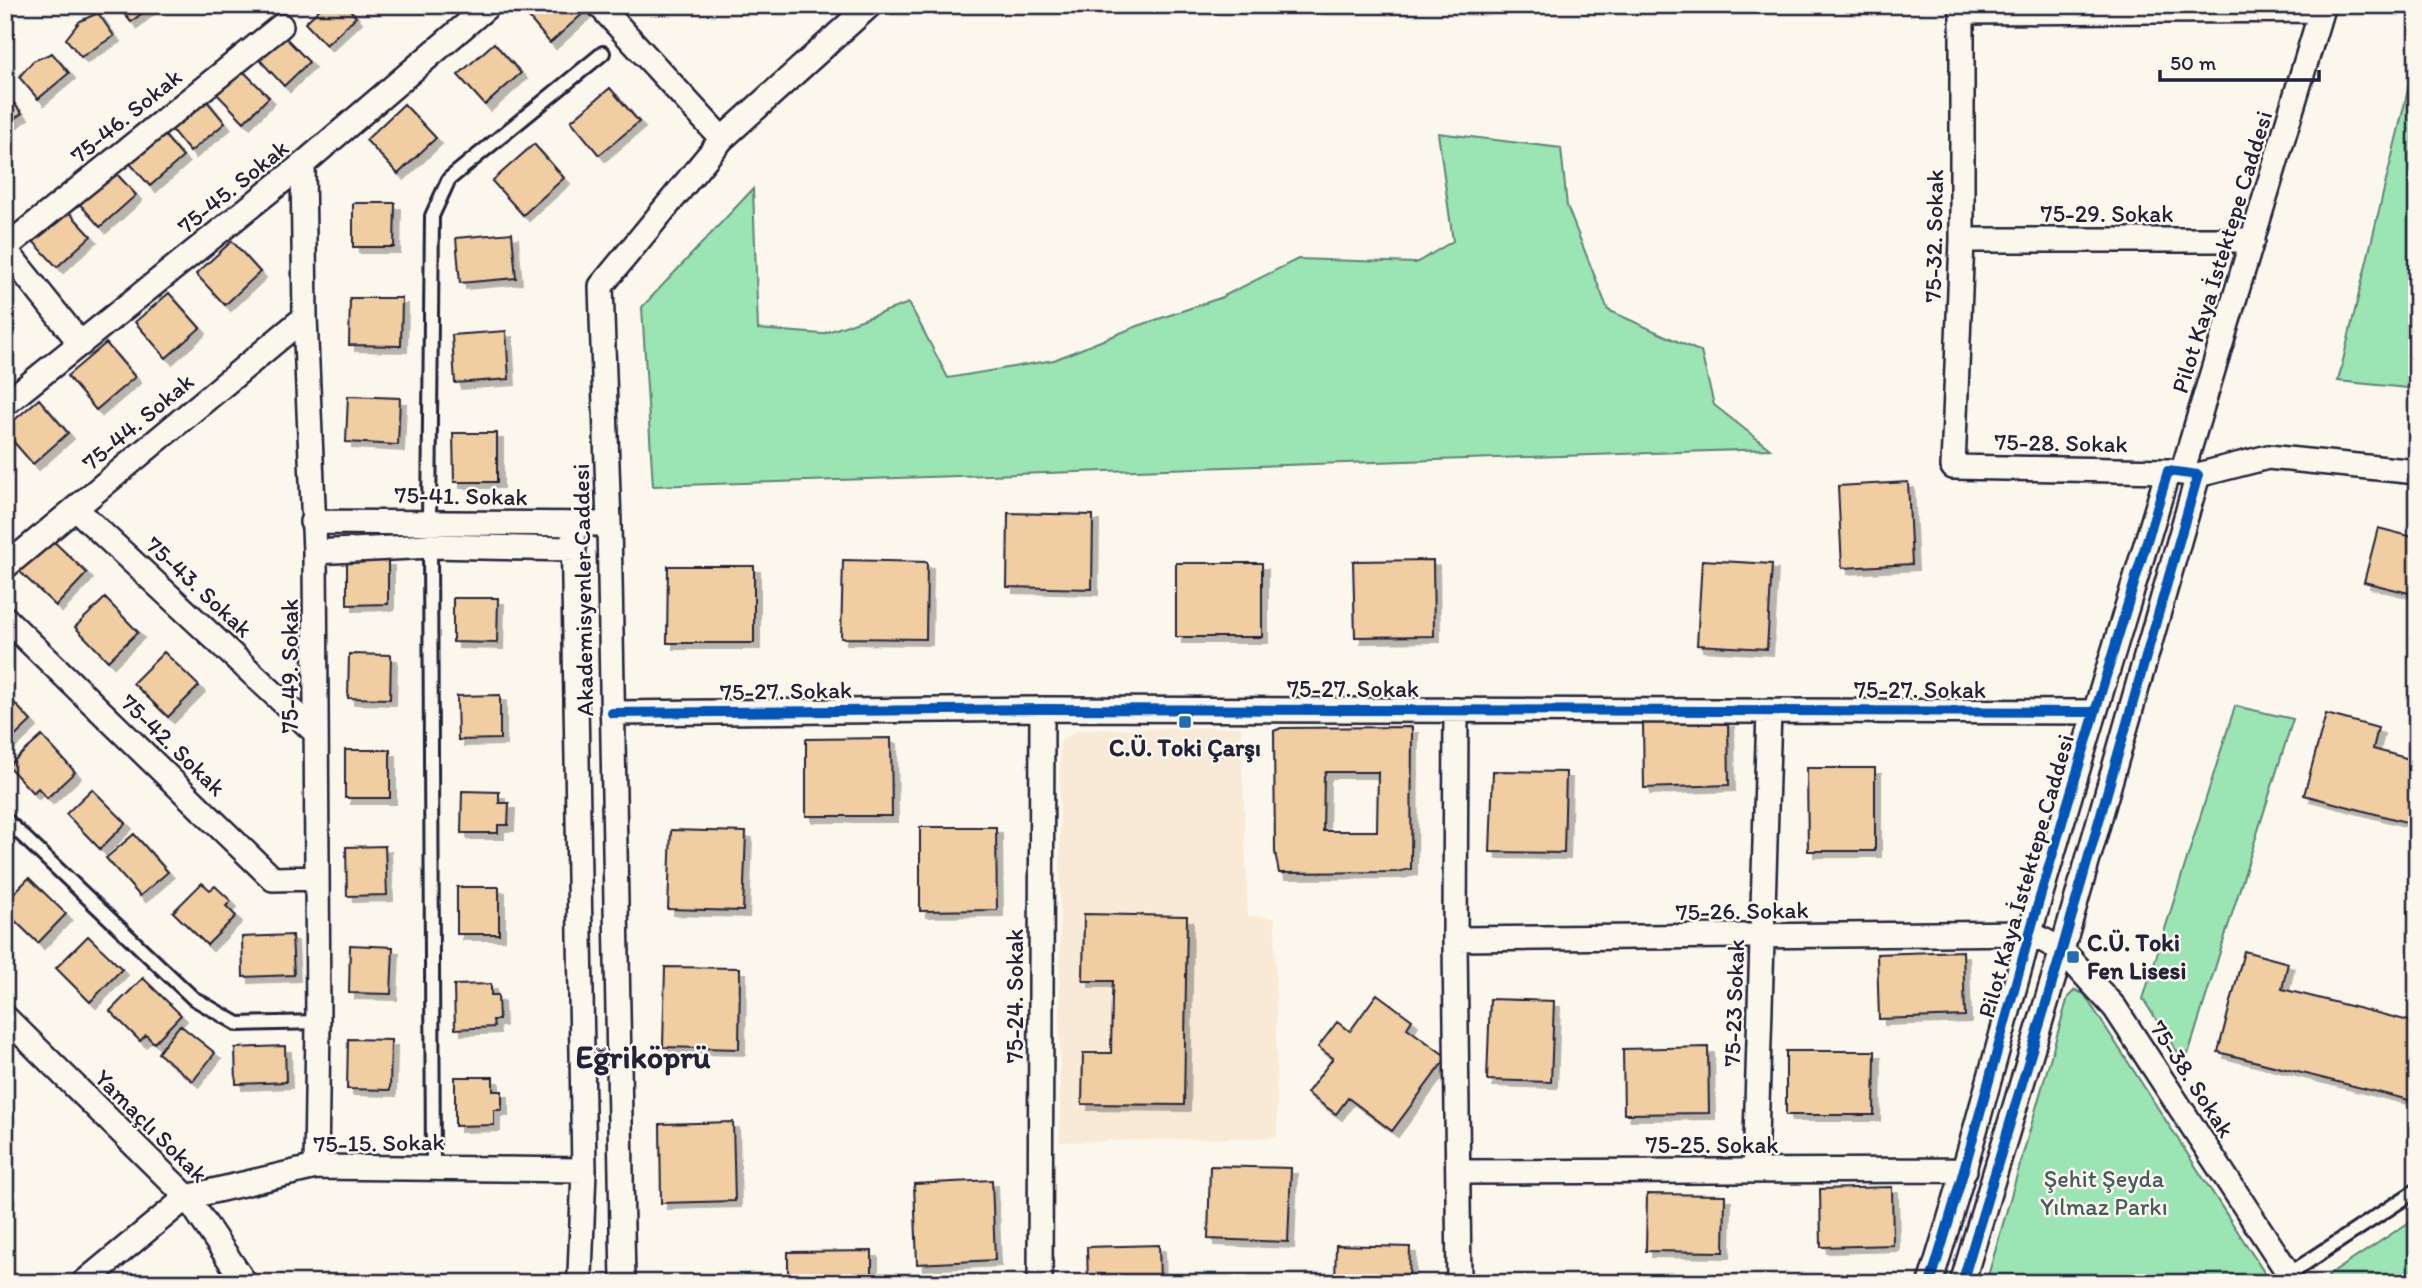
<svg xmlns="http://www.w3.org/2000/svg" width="2422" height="1288" font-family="Itim,sans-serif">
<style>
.built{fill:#f8ead6}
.green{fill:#9be4b3;stroke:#5e8377;stroke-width:2}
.building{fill:#f1cda2;stroke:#22223b;stroke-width:2;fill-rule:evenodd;filter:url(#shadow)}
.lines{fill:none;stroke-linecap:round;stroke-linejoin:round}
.lane-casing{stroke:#22223b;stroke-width:18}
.street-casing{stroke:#22223b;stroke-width:28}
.lane{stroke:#fbf7ec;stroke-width:12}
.street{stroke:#fbf7ec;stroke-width:23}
.cycleway-casing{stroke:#fbf7ec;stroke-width:15}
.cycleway{stroke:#0057b8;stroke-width:10}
.poi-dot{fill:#1f6fb2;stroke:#fbf7ec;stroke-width:2.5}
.labels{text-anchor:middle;stroke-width:5;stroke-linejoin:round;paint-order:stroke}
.street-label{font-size:24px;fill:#22223b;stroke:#fbf7ec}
.poi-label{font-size:24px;font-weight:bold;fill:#22223b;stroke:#fbf7ec}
.park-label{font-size:24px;fill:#465c5f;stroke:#fbf7ec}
.district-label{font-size:32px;font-weight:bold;fill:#22223b;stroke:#fbf7ec}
</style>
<defs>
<filter id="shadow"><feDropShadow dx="6" dy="6" stdDeviation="0" flood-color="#0004"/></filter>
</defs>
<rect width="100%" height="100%" fill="#fbf7ec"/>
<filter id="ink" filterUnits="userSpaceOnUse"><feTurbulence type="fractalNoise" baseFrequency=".0143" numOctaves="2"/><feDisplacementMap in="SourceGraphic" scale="14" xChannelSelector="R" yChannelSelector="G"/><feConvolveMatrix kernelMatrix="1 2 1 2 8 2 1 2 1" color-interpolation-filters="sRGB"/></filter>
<g filter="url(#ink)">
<!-- built -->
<path class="built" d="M1241,727L1248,916L1275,918L1277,1137L1060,1142V742L1079,730Z"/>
<!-- green -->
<path class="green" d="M2417,52V389L2338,381Z
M1438,133L1561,148L1567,206L1608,310L1701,352L1714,405L1770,449L653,486L642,307L753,189L758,329L822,334L909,303L948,378L1054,360L1135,327L1220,298L1298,259L1416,263L1453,241Z
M2235,706L2293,719L2185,1064L2143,999Z
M2075,990L2084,994L2271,1283H1986L2068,997Z
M2417,1217V1283H2334L2328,1276Z"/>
<!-- building -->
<path class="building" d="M117,5H152L131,22Z
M324,5H346L356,17L326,45L305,23Z
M532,5H583L587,10L550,43L524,12Z
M98,13L114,36L81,57L66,39L80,21Z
M283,35L309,62L284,86L258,58Z
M494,43L521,73L485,105L458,75Z
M52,53L69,73L38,99L19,77L33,61Z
M240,68L269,97L244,122L216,93Z
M610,88L639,122L599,155L571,121Z
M5,93L22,113L5,126Z
M202,95L225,123L190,152L167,124Z
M404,104L436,138L398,174L366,140Z
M160,130L183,157L150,186L126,159Z
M534,144L564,178L523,215L492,181Z
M113,170L136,195L100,227L77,201Z
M353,203H395L394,247H353Z
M64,207L91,236L57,267L31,239Z
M512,233L516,278L460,283L456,238Z
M232,241L260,272L225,305L196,274Z
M169,293L200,328L166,358L135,322Z
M350,298H402L401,346L349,345Z
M506,331L509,379L455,383L452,335Z
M106,343L135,377L96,410L67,376Z
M348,396L400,398L398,445L346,442Z
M39,399L68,433L33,464L5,432V428Z
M453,433H497V482H454Z
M1908,482L1912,564L1842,568L1838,486Z
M1008,513L1093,515L1092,589L1007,587Z
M2378,528L2417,538V595L2364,582Z
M49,537L87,573L56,606L18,570Z
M347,560H388V604L347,605Z
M843,560L927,562L926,639L841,638Z
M1433,560L1434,636L1355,637L1353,561Z
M1702,560L1772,564L1767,649L1697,645Z
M1176,563H1262V637H1176Z
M668,566H754V643H667Z
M105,598L138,632L108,661L75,627Z
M453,598H498L497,643L453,642Z
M164,652L199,686L168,717L133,683Z
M349,654L391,655L390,699L348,698Z
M5,693L31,721L5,746Z
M500,695V739L458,740L457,696Z
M2326,714L2378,728L2373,749L2417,761V825L2304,795Z
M1728,721L1729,785L1644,788L1643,723Z
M1412,727L1411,869L1396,872L1279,873L1275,852L1274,731L1281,728ZM1326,772H1378L1377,831H1323L1324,776Z
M42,736L75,772L47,798L38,788L33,793L8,766Z
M891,738L892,816H806V739Z
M345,750H390V798H345Z
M1807,768H1875V851H1808Z
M1493,771L1566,772L1564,853L1490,852Z
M92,789L126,823L100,849L66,814Z
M462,791L499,792V803H509L508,825H498V833H461Z
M920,827H996L997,910L920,911Z
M671,830L746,832L743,911L668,909Z
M134,834L168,872L140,896L106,858Z
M385,846L387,895L347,896L346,847Z
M29,878L66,914L38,943L5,911V902Z
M202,883L210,890L215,886L231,901L226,906L236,916L207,945L173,912Z
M457,887H499V934H457Z
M1084,914L1187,916L1184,1105L1082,1104L1083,1053H1111L1112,997L1113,981H1083Z
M292,935L294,975L243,977L242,937Z
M88,936L122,969L90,1002L56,968Z
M350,945L393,947L391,994L349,993Z
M1963,951L1965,1016L1879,1019L1877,954Z
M2244,951L2288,963L2282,989L2417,1023V1102L2218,1052Z
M665,967L740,968L739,1049L663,1047Z
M143,978L181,1015L154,1043L146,1035L140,1041L110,1011Z
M491,984V995H498L499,1020H493L494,1027L455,1029L454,985Z
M1377,994L1412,1020L1407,1028L1447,1057L1392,1131L1348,1098L1336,1114L1307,1093L1333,1058L1318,1047L1337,1022L1350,1031Z
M1490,999L1554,1001L1551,1082L1487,1080Z
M180,1025L215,1053L193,1081L158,1053Z
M348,1039L391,1040L390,1090L347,1089Z
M285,1046L286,1082L236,1084L235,1048Z
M1708,1047L1709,1113L1624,1114L1623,1049Z
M1786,1051H1875L1874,1115H1786Z
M455,1077H493V1091H502V1110H494V1125L455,1126Z
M733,1122L735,1201L661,1203L660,1124Z
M1210,1166L1291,1168L1288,1242L1208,1239Z
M992,1180L995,1260L917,1264L914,1184Z
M1892,1187L1893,1245L1821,1247L1820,1189Z
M1647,1194L1725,1195L1724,1252L1646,1251Z
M1159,1245L1160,1283H1088L1087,1247Z
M1336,1245L1410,1247L1409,1283H1335Z
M872,1251V1283H788V1252Z"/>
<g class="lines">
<defs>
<path id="lane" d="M429,521L432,216L449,179L603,53
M430,546L433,1168
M5,819L193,998L238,1024L318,1022
M2289,1274L2417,1190"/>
<path id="street" d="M599,5L722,139
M1962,5V240L1953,467L2168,471
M1962,12L2321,10
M303,164L305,317L315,552L318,1022L316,1167
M1962,240H2253
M5,248L281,26
M5,249L81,344
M5,404L303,164L489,5
M2182,473L2323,5
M2198,475L2268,457L2417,472
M76,509L316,733
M312,522L609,524
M573,524L584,1170L580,1274L578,1283
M315,552L430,546L574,549
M5,567L305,317
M5,618L273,879L317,878
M1456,710L1455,939L1459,1283
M612,713L1042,709L2095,712
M1455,939L2030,933L2062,950L2115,1008L2289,1274
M5,1017L187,1197L245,1283
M1755,1171L1769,711
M1458,1172L1965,1170
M83,1283L187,1197L316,1167L584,1170
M623,1283L609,524L601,286L722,139L870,5
M1040,1283L1042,709
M1930,1283C1967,1167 1997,1049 2030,932C2074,778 2122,625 2168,471L2198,475L2062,950L1962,1283"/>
</defs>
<!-- lane casing -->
<use href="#lane" class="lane-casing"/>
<!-- street casing -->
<use href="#street" class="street-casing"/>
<!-- lane -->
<use href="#lane" class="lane"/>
<!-- street -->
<use href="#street" class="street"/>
<defs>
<path id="cycleway" d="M612,713L1042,709L2095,712
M1930,1283C1967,1167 1997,1049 2030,932C2074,778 2122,625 2168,471L2198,475L2062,950L1962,1283"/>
</defs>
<!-- cycleway casing -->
<use href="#cycleway" class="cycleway-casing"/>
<!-- cycleway -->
<use href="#cycleway" class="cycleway"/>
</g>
</g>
<!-- markers -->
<g class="poi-dot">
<rect x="1178" y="715" width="14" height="14" rx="3.5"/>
<rect x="2066" y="950" width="14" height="14" rx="3.5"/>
</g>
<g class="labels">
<!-- street labels -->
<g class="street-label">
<text transform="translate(126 116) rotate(-39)" y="8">75-46. Sokak</text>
<text transform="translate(233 187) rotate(-39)" y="8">75-45. Sokak</text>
<text x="2107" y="222">75-29. Sokak</text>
<text transform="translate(1934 236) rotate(-89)" y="8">75-32. Sokak</text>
<text transform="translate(2222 252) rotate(-73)" y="8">Pilot Kaya İstektepe Caddesi</text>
<text transform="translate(138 422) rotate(-40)" y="8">75-44. Sokak</text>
<text transform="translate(2061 443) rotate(1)" y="8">75-28. Sokak</text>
<text transform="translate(461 496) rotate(1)" y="8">75-41. Sokak</text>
<text transform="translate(199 587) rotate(43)" y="8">75-43. Sokak</text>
<text transform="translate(583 590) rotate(-91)" y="8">Akademisyenler Caddesi</text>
<text transform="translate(290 666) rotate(-90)" y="8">75-49. Sokak</text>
<text x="1353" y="697">75-27. Sokak</text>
<text x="1920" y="698">75-27. Sokak</text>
<text transform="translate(786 691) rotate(-1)" y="8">75-27. Sokak</text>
<text transform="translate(173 745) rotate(44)" y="8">75-42. Sokak</text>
<text transform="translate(2026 876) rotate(-74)" y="8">Pilot Kaya İstektepe Caddesi</text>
<text transform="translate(1742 911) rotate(-1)" y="8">75-26. Sokak</text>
<text transform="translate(1015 996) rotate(-90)" y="8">75-24. Sokak</text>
<text transform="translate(1734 1003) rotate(-88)" y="8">75-23 Sokak</text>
<text transform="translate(2192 1079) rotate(57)" y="8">75-38. Sokak</text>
<text transform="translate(151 1126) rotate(45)" y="8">Yamaçlı Sokak</text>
<text transform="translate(379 1143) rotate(-1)" y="8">75-15. Sokak</text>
<text x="1712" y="1153">75-25. Sokak</text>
</g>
<!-- poi labels -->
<g class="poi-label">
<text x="1185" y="756">C.Ü. Toki Çarşı</text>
<text x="2087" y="951" text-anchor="start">C.Ü. Toki<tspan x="2087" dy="28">Fen Lisesi</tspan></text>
</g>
<!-- park labels -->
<g class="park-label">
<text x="2104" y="1187">Şehit Şeyda<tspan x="2104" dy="28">Yılmaz Parkı</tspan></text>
</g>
<!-- district labels -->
<g class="district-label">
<text x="643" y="1068">Eğriköprü</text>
</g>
</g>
<!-- margin -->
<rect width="2422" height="1288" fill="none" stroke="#fbf7ec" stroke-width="28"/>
<rect x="14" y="14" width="2394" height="1260" fill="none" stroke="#22223b" stroke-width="2.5" filter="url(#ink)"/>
<!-- scale -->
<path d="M2160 70v10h159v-10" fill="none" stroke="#22223b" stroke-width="3.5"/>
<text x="2170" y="70" font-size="21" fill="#22223b" stroke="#fbf7ec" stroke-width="5" paint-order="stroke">50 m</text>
</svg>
